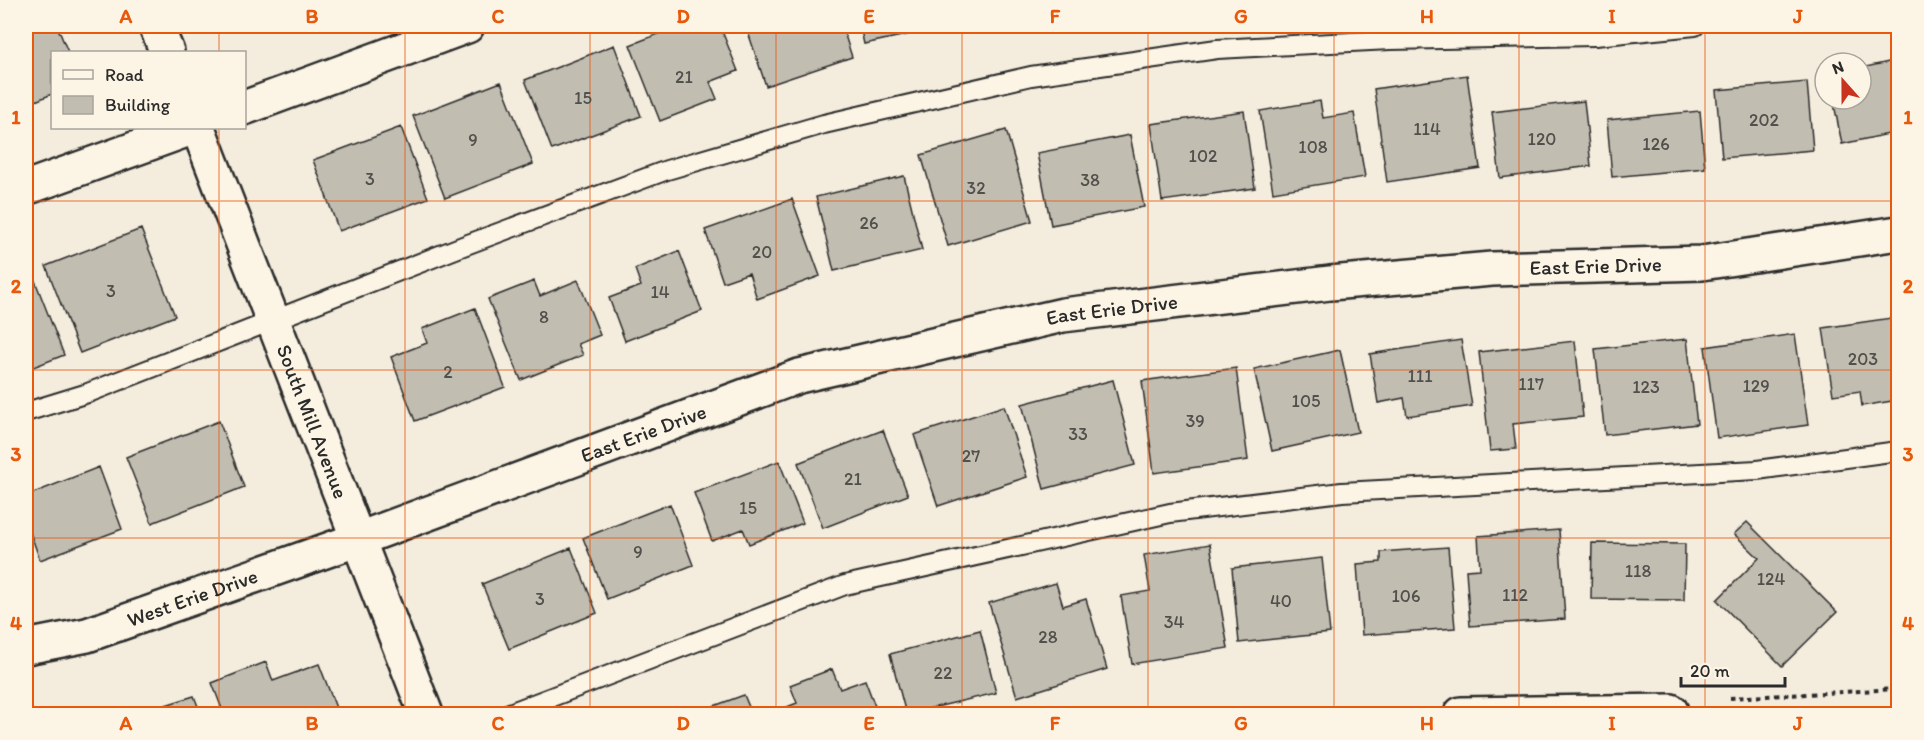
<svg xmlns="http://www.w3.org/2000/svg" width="1924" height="740" font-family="Itim,sans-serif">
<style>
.building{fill:#c2bdb1;stroke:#2b2b2b;stroke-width:1.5}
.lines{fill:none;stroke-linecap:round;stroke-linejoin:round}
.service-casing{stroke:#2b2b2b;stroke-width:22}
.minor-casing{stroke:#2b2b2b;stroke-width:38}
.secondary-casing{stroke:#2b2b2b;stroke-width:38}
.path{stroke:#2b2b2b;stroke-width:4;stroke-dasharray:4.5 4.5;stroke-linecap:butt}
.service{stroke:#fcf5e5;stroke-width:18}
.minor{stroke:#fcf5e5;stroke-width:33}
.secondary{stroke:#fcf5e5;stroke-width:33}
.grid{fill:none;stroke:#e8590c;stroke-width:1.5;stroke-opacity:0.55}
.labels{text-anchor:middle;stroke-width:4.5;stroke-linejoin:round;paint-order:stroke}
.number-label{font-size:18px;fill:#51504c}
.street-label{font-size:21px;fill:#2b2b2b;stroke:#fcf5e5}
.neatline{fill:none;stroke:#e8590c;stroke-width:2}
.grid-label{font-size:20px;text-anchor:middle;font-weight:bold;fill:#e8590c}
</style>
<rect width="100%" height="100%" fill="#f4edde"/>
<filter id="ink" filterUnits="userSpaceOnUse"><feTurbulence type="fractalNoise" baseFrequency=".0167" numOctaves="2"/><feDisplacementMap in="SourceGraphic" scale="12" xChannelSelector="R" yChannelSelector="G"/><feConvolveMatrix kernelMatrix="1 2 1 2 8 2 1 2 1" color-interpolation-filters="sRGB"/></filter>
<g filter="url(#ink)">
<!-- building -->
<path class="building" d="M38,26H57L68,52H52V94L26,105V30Z
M679,26H720L738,71L710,82L717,99L660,121L630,45Z
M746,26H842L852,57L766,86Z
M860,26H948L864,44Z
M614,45L641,116L552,150L525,80Z
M1898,60V132L1842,144L1833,99H1861V68Z
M1467,75L1480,168L1387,182L1374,89Z
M501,82L533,164L445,198L413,116Z
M1807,82L1813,150L1722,158L1716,90Z
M1320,101L1323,118L1354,113L1365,177L1273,192L1260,111Z
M1584,101L1591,166L1500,178L1492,112Z
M1244,111L1255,188L1162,201L1151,124Z
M1700,111L1705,168L1612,177L1607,120Z
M401,127L428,198L339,231L313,160Z
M1006,130L1032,221L948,246L921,155Z
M1130,135L1144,207L1051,225L1037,153Z
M904,176L922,250L834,271L816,197Z
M792,199L820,276L757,299L749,273L723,282L705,230Z
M141,229L175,316L80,353L46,266Z
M679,251L702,311L625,341L609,298L641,286L635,269Z
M32,273L64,355L26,370V276Z
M578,280L600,335L578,344L583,355L521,380L488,299L534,281L540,296Z
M475,308L505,387L415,421L391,357L427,343L422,329Z
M1898,317V400L1862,406L1860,391L1833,395L1823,328Z
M1795,334L1808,425L1717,438L1705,347Z
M1687,339L1697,424L1605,435L1595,349Z
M1461,340L1472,406L1407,416L1404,398L1378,403L1370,354Z
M1575,341L1583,417L1513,424L1516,449L1490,451L1479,352Z
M1340,350L1358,432L1272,451L1254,369Z
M1236,368L1248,460L1154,473L1142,381Z
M1113,380L1135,465L1044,489L1022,404Z
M1004,406L1027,477L938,506L914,435Z
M219,421L244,487L152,523L126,457Z
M883,430L908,495L823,528L798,463Z
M779,461L803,523L749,544L743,529L712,541L694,493Z
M99,467L122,529L40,560L26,521V496Z
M670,504L693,565L607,599L583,538Z
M1747,522L1837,612L1782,666L1717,600L1759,558L1734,534Z
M1559,530L1565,619L1470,626L1466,570L1480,569L1478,536Z
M1592,543L1685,544L1684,600L1591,599Z
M1210,544L1228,648L1132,664L1121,596L1150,591L1144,555Z
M1448,547L1455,628L1362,635L1357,564L1381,562V552Z
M571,548L597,613L509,649L482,584Z
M1322,558L1330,633L1239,643L1232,568Z
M1056,583L1063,606L1086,599L1107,669L1017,697L989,603Z
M980,630L996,693L906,714L890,654Z
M266,662L273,681L319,664L338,713L224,714L212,683Z
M832,669L840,689L865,680L878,714H778L777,711L797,703L790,685Z
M744,695L752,714H692Z
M194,696L201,714H137Z"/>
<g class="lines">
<defs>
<path id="service" d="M26,412L88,393L463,246L667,170L824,124L1031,76L1217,49L1390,40L1595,36L1695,26
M507,714L845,585L1170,513L1342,492L1757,470L1898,451"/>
<g id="minor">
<path d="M244,108L467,26"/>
<path d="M26,188L192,128"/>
<path id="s1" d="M26,647L87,635L356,540L799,376L1063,315L1330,283L1492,269L1702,263L1898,233"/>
<path d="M1461,714L1671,711"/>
</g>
<g id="secondary">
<path d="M156,26L167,52"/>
<path id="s2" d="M198,128L426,714"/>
</g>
</defs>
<!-- service casing -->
<use href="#service" class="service-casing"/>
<!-- minor casing -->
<use href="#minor" class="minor-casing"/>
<!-- secondary casing -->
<use href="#secondary" class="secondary-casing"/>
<!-- path -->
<path class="path" d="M1730,698L1898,689"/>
<!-- service -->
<use href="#service" class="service"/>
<!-- minor -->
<use href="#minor" class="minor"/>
<!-- secondary -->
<use href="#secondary" class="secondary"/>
</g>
</g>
<!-- grid -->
<path class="grid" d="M219,26V52M405,26V714M590,26V714M776,26V714M962,26V714M1148,26V714M1334,26V714M1519,26V714M1705,26V714M219,128V714M26,201H1898M26,370H1898M26,538H1898"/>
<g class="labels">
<!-- number labels -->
<g class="number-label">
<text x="684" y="83">21</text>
<text x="583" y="104">15</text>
<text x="1764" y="126">202</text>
<text x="1427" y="135">114</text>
<text x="1542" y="145">120</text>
<text x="473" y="146">9</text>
<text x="1656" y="150">126</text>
<text x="1313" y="153">108</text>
<text x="1203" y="162">102</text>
<text x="370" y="185">3</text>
<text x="1090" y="186">38</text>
<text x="976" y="194">32</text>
<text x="869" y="229">26</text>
<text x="762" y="258">20</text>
<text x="111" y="297">3</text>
<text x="660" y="298">14</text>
<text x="544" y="323">8</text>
<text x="1863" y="365">203</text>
<text x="448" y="378">2</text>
<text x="1420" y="382">111</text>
<text x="1531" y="390">117</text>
<text x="1756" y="392">129</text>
<text x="1646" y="393">123</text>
<text x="1306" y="407">105</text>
<text x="1195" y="427">39</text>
<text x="1078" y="440">33</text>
<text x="971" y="462">27</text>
<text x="853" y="485">21</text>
<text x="748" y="514">15</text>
<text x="638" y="558">9</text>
<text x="1638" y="577">118</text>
<text x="1771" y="585">124</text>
<text x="1515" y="601">112</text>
<text x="1406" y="602">106</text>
<text x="540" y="605">3</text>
<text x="1281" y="607">40</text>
<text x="1174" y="628">34</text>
<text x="1048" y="643">28</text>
<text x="943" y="679">22</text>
</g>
<!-- street labels -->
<g class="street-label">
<text dy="7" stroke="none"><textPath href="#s1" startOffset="1626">East Erie Drive</textPath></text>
<text dy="7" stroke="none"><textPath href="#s1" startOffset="1140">East Erie Drive</textPath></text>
<text dy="7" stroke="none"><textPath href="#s2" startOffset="315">South Mill Avenue</textPath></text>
<text dy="7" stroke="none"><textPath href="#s1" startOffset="654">East Erie Drive</textPath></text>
<text dy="7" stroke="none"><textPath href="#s1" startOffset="174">West Erie Drive</textPath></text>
</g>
</g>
<!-- margin -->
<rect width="1924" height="740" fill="none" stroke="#fcf5e5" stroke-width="66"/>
<!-- legend -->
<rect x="51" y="51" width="195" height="78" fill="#fcf5e5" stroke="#a8a49b" stroke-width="1.5"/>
<rect x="63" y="70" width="30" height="9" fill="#fcf5e5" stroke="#a8a49b" stroke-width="1.5"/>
<text x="105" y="81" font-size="18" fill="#2b2b2b">Road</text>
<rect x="63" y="96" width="30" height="18" fill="#c2bdb1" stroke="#a8a49b" stroke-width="1.5"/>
<text x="105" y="111" font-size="18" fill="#2b2b2b">Building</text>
<!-- north arrow -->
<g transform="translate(1843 81) rotate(339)"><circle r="28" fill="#fcf5e5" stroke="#a8a49b" stroke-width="1.5"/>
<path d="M0-4.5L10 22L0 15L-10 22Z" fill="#c8321e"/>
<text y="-9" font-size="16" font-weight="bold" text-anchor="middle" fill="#2b2b2b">N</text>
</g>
<!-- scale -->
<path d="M1681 677v9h104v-9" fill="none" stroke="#2b2b2b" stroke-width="3"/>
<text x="1690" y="677" font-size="18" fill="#2b2b2b" stroke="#fcf5e5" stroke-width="4.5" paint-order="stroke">20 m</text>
<rect x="33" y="33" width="1858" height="674" class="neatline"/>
<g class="grid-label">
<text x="126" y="23">A</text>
<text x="312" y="23">B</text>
<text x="498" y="23">C</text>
<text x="683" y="23">D</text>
<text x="869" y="23">E</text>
<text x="1055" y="23">F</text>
<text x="1241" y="23">G</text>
<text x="1427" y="23">H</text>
<text x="1612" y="23">I</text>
<text x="1798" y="23">J</text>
<text x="16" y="124">1</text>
<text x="1908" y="124">1</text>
<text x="16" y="293">2</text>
<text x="1908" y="293">2</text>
<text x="16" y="461">3</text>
<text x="1908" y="461">3</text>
<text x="16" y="630">4</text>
<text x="1908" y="630">4</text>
<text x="126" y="730">A</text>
<text x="312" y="730">B</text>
<text x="498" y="730">C</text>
<text x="683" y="730">D</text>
<text x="869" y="730">E</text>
<text x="1055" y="730">F</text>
<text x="1241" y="730">G</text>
<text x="1427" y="730">H</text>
<text x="1612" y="730">I</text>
<text x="1798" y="730">J</text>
</g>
</svg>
